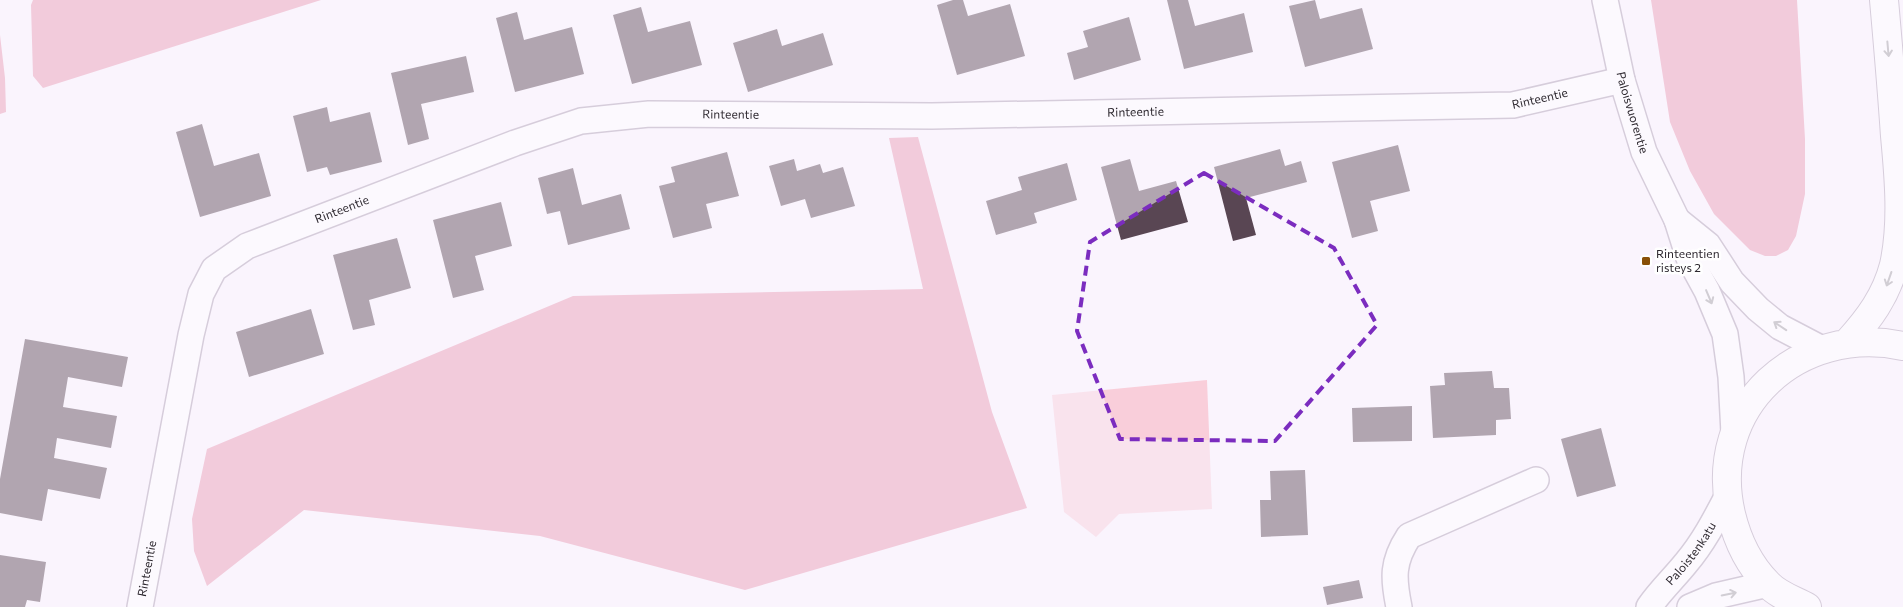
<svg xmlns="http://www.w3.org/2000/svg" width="1903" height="607" font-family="Commissioner,sans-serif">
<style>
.green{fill:#f9ceda}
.forest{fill:#e999b2}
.building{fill:#594653}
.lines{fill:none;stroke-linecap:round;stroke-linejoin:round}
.street-casing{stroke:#ac9eb2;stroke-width:28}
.secondary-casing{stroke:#ac9eb2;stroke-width:30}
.street{stroke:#fff;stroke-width:25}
.secondary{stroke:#fff;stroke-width:28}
.oneway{stroke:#a19fa2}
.marked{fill:none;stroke:#7b2cbf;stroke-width:4;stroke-dasharray:10 6;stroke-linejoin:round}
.poi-dot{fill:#895007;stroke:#fff;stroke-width:2}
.labels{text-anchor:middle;stroke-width:5;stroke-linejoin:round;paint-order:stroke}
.street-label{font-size:12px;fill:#2e2930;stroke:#fff}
.poi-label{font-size:12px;fill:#2e2930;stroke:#fff;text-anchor:start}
</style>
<rect width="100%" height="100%" fill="#faf4fd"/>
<!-- green -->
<path class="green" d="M1207,380L1212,509L1119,514L1096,537L1064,512L1052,395Z"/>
<!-- forest -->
<path class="forest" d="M33,0H321L43,88L33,76L31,5Z
M1651,0H1797L1805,139V194L1796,236L1788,250L1776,256H1765L1750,250L1714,214L1690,171L1670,122Z
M0,35L5,78L6,112L0,114Z
M918,137L992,412L1027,508L745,590L540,536L304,510L207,586L194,551L192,519L207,449L573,296L923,289L889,138Z"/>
<!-- building -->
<path class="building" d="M953,0H963L968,16L1010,4L1025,56L957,75L937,5Z
M1167,0H1188L1195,26L1244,13L1253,52L1184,69Z
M1315,0L1320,19L1362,8L1373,49L1305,67L1289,6Z
M641,7L648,32L690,21L702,65L632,84L613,15Z
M517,12L524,40L572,27L584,74L515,92L496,18Z
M1129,17L1141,60L1074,80L1067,53L1088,47L1083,31Z
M777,29L782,46L823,33L833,65L748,92L733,43Z
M466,56L474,92L421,104L429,139L408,145L391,73Z
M327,107L330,122L370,112L382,162L330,175L327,167L307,172L293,116Z
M202,124L214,166L259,153L271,196L200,217L176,132Z
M1398,145L1410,191L1370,201L1378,231L1352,238L1332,162Z
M1280,149L1285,166L1301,161L1307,182L1246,198L1256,235L1233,241L1214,167Z
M727,152L739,196L706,204L712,228L673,238L659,186L675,182L671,167Z
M794,159L797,171L820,164L823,173L843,167L855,206L811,218L805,199L781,206L769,166Z
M1130,159L1139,191L1176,181L1188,222L1121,240L1101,167Z
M1067,163L1077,200L1034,213L1037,223L996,235L986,201L1022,190L1018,177Z
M573,168L582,205L621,194L630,229L568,245L560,211L547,214L538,178Z
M501,202L512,246L475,256L484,290L453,298L433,220Z
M397,238L411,288L369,300L375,325L353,330L333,255Z
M311,309L324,354L249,377L236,332Z
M25,339L128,357L122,387L68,377L63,407L117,416L111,448L57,438L54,458L107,468L100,499L48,489L42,521L0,513V479Z
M1492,371L1494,388H1509L1511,419L1496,420V435L1433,438L1430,386L1445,385L1444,373Z
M1412,406V441L1353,442L1352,408Z
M1601,428L1616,486L1577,497L1561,439Z
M1305,470L1308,535L1261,537L1260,500H1271L1270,471Z
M0,555L46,562L40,602L27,600L25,607H0Z
M1359,580L1363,598L1327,605L1323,587Z"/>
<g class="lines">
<defs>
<g id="street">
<path id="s1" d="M1605,0L1622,80L1644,152L1677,220L1689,258L1707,291L1725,334L1731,377L1734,433"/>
<path d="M1677,220L1708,245L1732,282L1758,309L1780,327L1822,349"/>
<path id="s2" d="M140,607L191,335L201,294L214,269L247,246L515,143L581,121L649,114L932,116L1513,105L1622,80"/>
<path d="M1399,607C1393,578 1392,562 1409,536L1536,480"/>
<path id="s3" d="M1649,607C1660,591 1674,578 1686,563C1703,543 1715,520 1727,497"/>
<path d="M1690,607L1716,596L1768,584"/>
</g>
<path id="secondary" d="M1848,342C1869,319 1886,296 1894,265C1903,224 1899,178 1895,136C1892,91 1888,45 1884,0
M1807,607C1794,600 1778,595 1768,584C1749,565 1737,539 1731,514C1706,406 1799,324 1903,346"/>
</defs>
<!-- street casing -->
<use href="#street" class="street-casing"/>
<!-- secondary casing -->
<use href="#secondary" class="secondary-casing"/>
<!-- street -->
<use href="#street" class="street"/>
<!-- secondary -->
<use href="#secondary" class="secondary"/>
</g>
<!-- one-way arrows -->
<defs><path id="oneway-shaft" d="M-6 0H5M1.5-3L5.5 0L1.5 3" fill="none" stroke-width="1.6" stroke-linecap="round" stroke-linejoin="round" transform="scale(1.25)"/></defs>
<g class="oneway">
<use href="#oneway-shaft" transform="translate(1888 49) rotate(85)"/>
<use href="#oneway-shaft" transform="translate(1889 279) rotate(109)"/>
<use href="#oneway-shaft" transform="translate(1709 297) rotate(67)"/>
<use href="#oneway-shaft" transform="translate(1780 326) rotate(-146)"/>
<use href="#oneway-shaft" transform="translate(1729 594) rotate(-11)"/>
</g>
<!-- marked area -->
<path d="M0 0H1903V607H0ZM1204,173L1334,248L1377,325L1275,441L1120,439L1077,331L1090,242Z" fill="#faf4fd" fill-opacity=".55" fill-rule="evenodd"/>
<path class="marked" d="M1204,173L1334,248L1377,325L1275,441L1120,439L1077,331L1090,242Z"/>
<!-- markers -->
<rect class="poi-dot" x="1641" y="256" width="10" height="10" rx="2.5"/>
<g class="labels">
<!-- street labels -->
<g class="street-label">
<text dy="4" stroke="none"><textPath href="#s2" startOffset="1704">Rinteentie</textPath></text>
<text dy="4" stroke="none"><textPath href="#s2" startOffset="1299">Rinteentie</textPath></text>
<text dy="4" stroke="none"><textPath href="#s1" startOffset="116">Paloisvuorentie</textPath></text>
<text dy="4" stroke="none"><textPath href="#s2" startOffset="894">Rinteentie</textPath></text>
<text dy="4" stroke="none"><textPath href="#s2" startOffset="489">Rinteentie</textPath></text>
<text dy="4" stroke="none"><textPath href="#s3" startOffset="68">Paloistenkatu</textPath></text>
<text dy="4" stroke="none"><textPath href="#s2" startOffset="39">Rinteentie</textPath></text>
</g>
<!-- poi labels -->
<g class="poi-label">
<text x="1656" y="258">Rinteentien<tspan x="1656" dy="14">risteys 2</tspan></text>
</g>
</g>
</svg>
